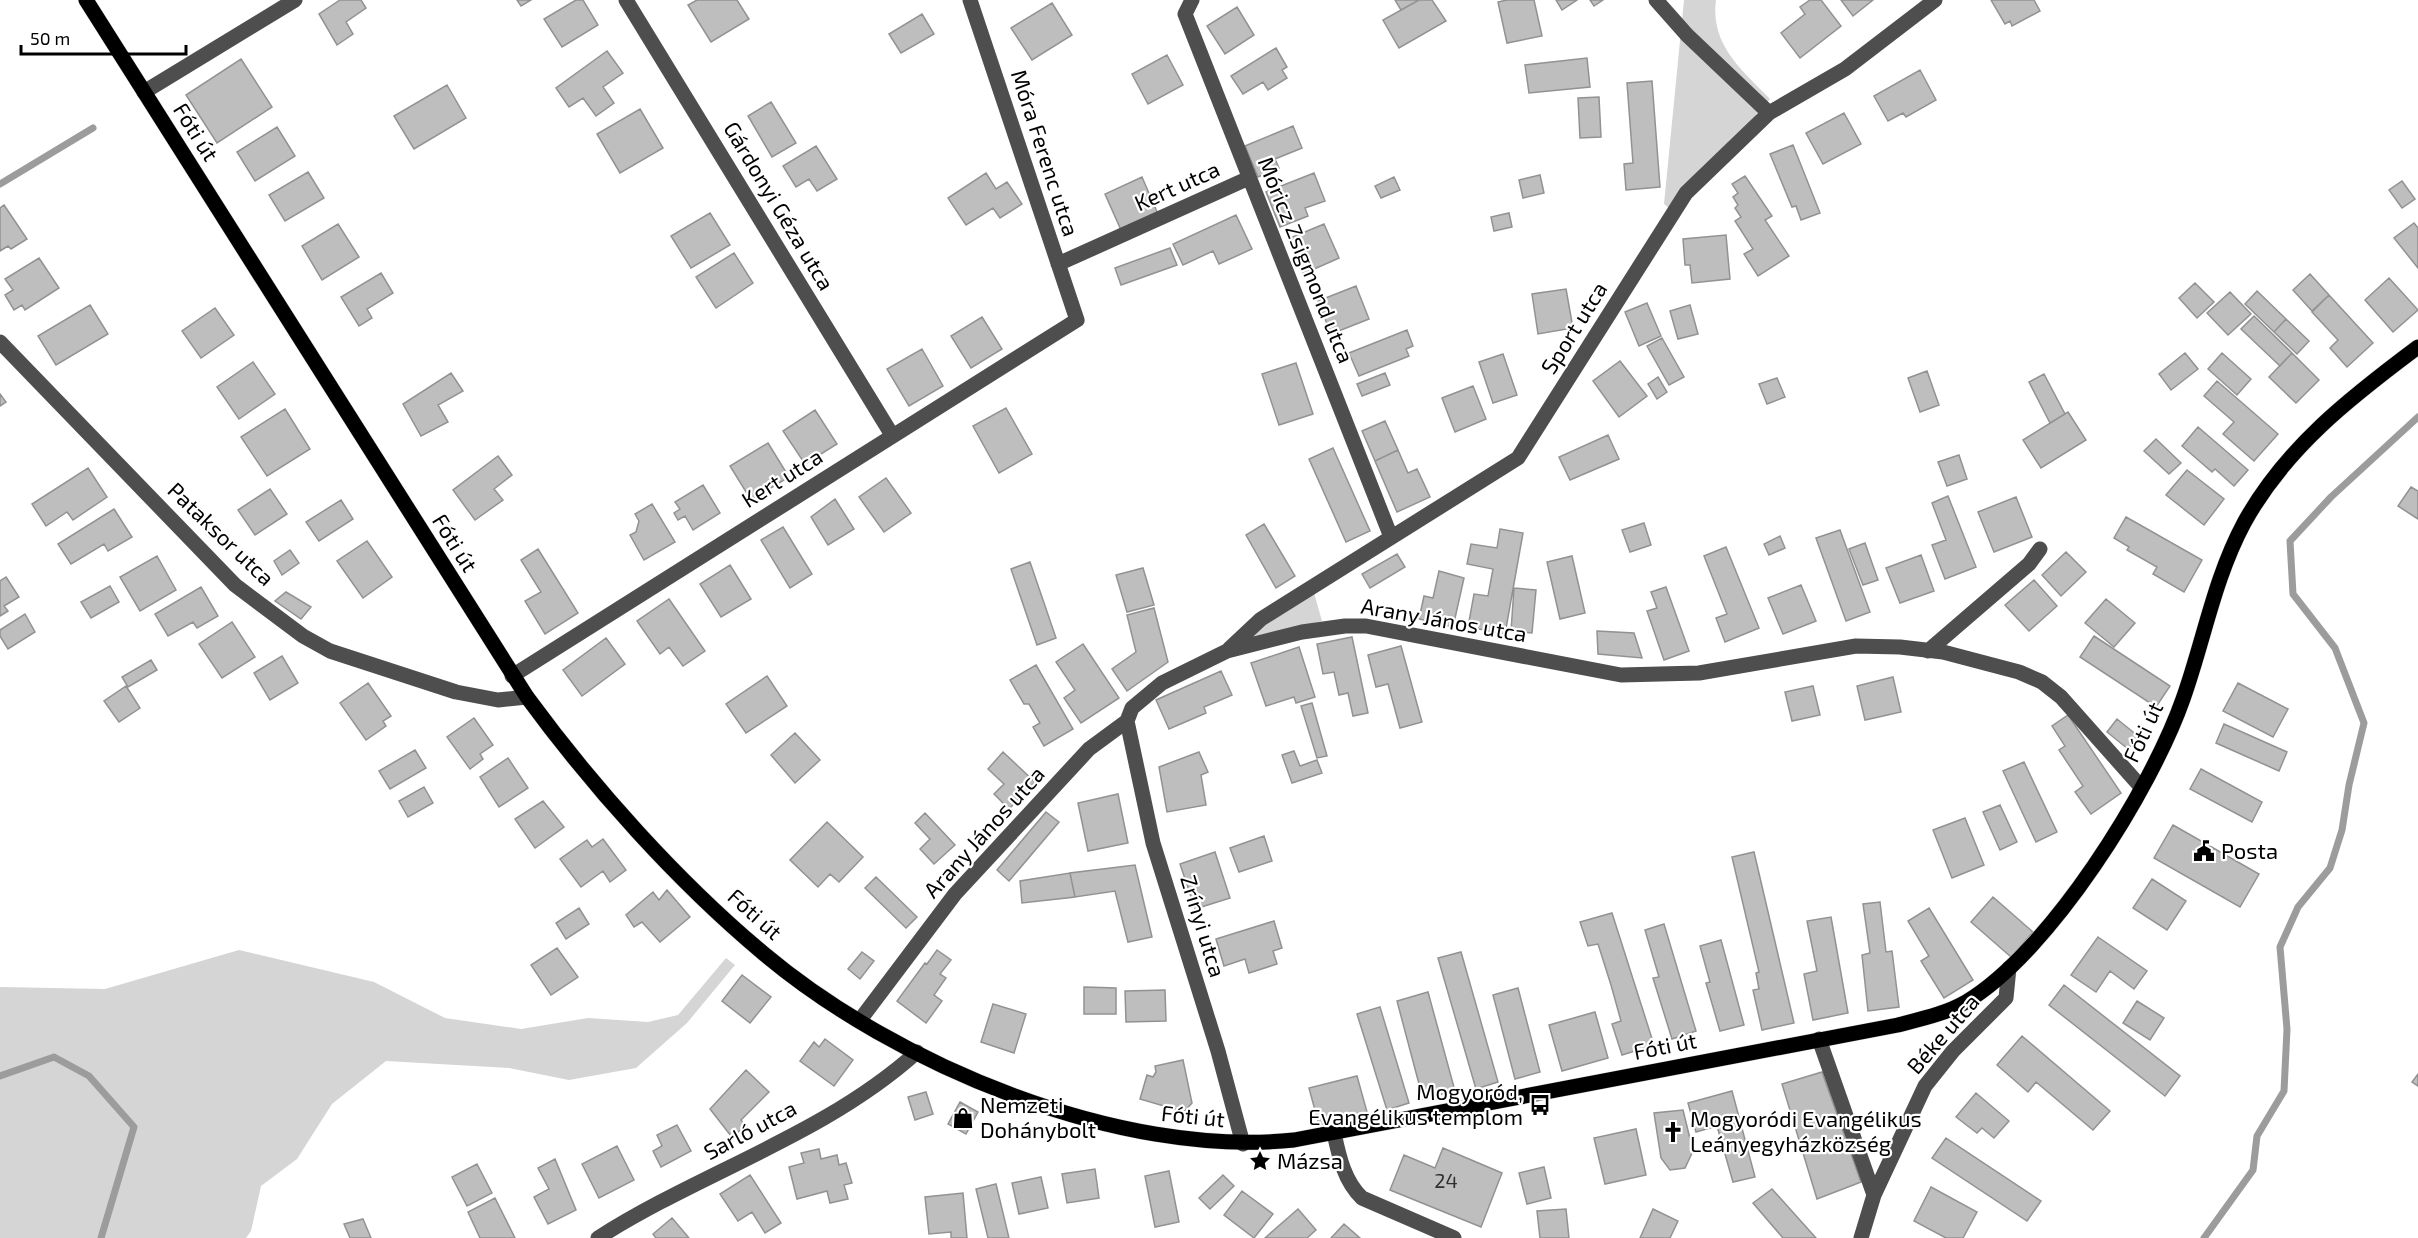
<svg xmlns="http://www.w3.org/2000/svg" width="2418" height="1238" font-family="'Exo 2',sans-serif">
<style>
.green{fill:#d5d5d5}
.lines{fill:none;stroke-linecap:round;stroke-linejoin:round}
.stream{stroke:#9c9c9c;stroke-width:7}
.building{fill:#bebebe;stroke:#929292;stroke-width:1.5}
.major-casing{stroke:#dbdbdb;stroke-width:16}
.minor{stroke:#4e4e4e;stroke-width:15}
.major{stroke:#000;stroke-width:15}
.labels{text-anchor:middle;stroke-width:4.5;stroke-linejoin:round;paint-order:stroke}
.number-label{font-size:20px;fill:#303030}
.street-label{font-size:22px;fill:#000;stroke:#fff}
.poi-label{font-size:22px;fill:#000;stroke:#fff;text-anchor:start}
</style>
<rect width="100%" height="100%" fill="#fff"/>
<!-- green -->
<path class="green" d="M1684,0H1716C1710,45 1742,70 1770,99L1670,209L1664,204Z
M1314,593L1322,621L1245,640L1268,620Z
M239,950L374,982L445,1018L521,1029L588,1018L648,1022L678,1015L726,958L735,965L687,1023L636,1068L569,1080L509,1068L386,1061L332,1104L297,1159L261,1186L251,1231L246,1238H0V987L105,989Z"/>
<g class="lines">
<!-- stream -->
<path class="stream" d="M0,184L93,128
M0,1076L54,1057L89,1076L134,1127L101,1238
M2204,1238L2253,1170L2257,1136L2284,1091L2287,1029L2280,947L2298,907L2330,868L2342,830L2349,785L2364,723L2335,648L2293,594L2290,541L2331,497L2418,417"/>
</g>
<!-- building -->
<path class="building" d="M340,0H361L366,8L346,22L353,34L337,45L319,14Z
M517,0H531L521,6Z
M576,0H583L598,25L562,47L544,19Z
M697,0H737L749,19L711,42L688,5Z
M1395,0H1419L1401,10Z
M1419,0H1432L1446,21L1399,48L1383,20Z
M1507,0H1534L1542,36L1507,43L1498,2Z
M1556,0H1577L1562,10Z
M1590,0H1603L1594,6Z
M1810,0H1821L1841,26L1800,58L1781,33L1805,14L1800,7Z
M1841,0H1873L1853,16Z
M1991,0H2034L2040,11L2012,26L2010,21L2005,24Z
M1052,3L1072,35L1032,60L1011,28Z
M1237,7L1254,35L1225,54L1207,26Z
M922,14L934,34L901,53L889,34Z
M1276,48L1287,67L1282,70L1287,78L1268,90L1263,82L1243,94L1231,76Z
M607,51L623,73L603,87L614,103L596,116L583,98L569,107L556,88Z
M1167,55L1183,85L1148,104L1132,74Z
M1587,58L1590,87L1529,93L1525,65Z
M241,59L272,107L217,143L186,95Z
M1920,70L1936,100L1906,117L1903,113L1888,121L1874,96Z
M1652,81L1660,187L1626,190L1624,164L1633,163L1627,83Z
M447,85L466,118L414,149L394,116Z
M1599,97L1601,137L1580,138L1578,98Z
M771,102L796,143L772,157L748,116Z
M640,109L663,148L620,173L597,134Z
M1844,113L1861,144L1823,164L1806,133Z
M1293,126L1302,148L1275,159L1279,168L1258,177L1245,146Z
M277,127L295,156L255,181L237,152Z
M1793,145L1820,213L1801,220L1796,206L1792,207L1770,154Z
M816,146L837,179L817,191L809,179L796,187L783,166Z
M308,172L324,198L285,221L269,195Z
M986,173L996,189L1007,182L1022,204L1000,218L993,208L966,225L948,198Z
M1314,173L1325,201L1305,208L1308,216L1280,227L1266,192Z
M1540,175L1544,193L1523,198L1519,180Z
M1745,176L1772,216L1765,220L1789,256L1758,276L1744,254L1753,249L1735,221L1741,217L1735,208L1738,205L1733,197L1738,193L1732,184Z
M1142,177L1158,214L1121,230L1105,194Z
M1394,177L1400,190L1381,198L1375,186Z
M2402,181L2415,199L2402,208L2389,190Z
M4,205L27,239L11,249L8,246L0,251V208Z
M710,213L730,245L691,268L671,236Z
M1509,213L1512,227L1494,231L1491,217Z
M1236,215L1252,249L1219,264L1213,251L1183,265L1173,244Z
M2414,223L2418,228V268L2394,238Z
M338,224L359,257L322,280L302,246Z
M1324,224L1339,258L1303,274L1288,239Z
M1726,235L1730,279L1692,283L1690,265H1685L1683,239Z
M1170,248L1177,265L1121,285L1115,268Z
M734,253L753,283L716,308L696,277Z
M39,258L59,288L25,310L22,305L14,310L5,295L13,290L5,279Z
M381,273L393,293L367,309L372,318L359,326L341,297Z
M2310,274L2329,295L2312,311L2293,290Z
M2389,278L2418,310L2393,332L2365,300Z
M2195,283L2214,302L2197,318L2179,298Z
M1356,286L1369,319L1331,334L1318,301Z
M1566,289L1573,328L1538,334L1532,294Z
M2257,291L2286,319L2274,332L2245,304Z
M2230,292L2251,314L2228,335L2207,313Z
M2329,295L2373,343L2347,367L2330,348L2338,340L2312,312Z
M1647,303L1661,336L1639,346L1625,312Z
M90,305L108,334L56,365L38,336Z
M1690,305L1698,334L1678,339L1670,311Z
M215,308L234,335L201,358L182,331Z
M2254,316L2292,353L2280,366L2241,329Z
M982,317L1002,349L971,368L951,336Z
M2286,319L2309,341L2297,354L2274,332Z
M1407,330L1413,346L1406,349L1409,356L1359,376L1349,353Z
M1662,338L1684,377L1669,385L1647,346Z
M922,349L943,386L909,406L887,369Z
M2185,353L2198,369L2171,390L2159,374Z
M2222,353L2251,379L2237,395L2208,369Z
M2292,353L2319,380L2296,403L2269,377Z
M1503,354L1517,395L1493,403L1479,362Z
M1620,361L1647,396L1619,417L1593,381Z
M253,362L275,394L239,419L217,387Z
M1296,363L1313,414L1279,425L1262,374Z
M1927,371L1939,405L1920,412L1908,378Z
M451,373L463,391L438,405L448,422L421,436L403,404Z
M1385,373L1390,385L1362,396L1357,384Z
M2044,374L2065,414L2050,423L2029,382Z
M1658,377L1667,392L1657,399L1648,384Z
M1777,378L1785,397L1767,404L1759,384Z
M2217,381L2278,434L2254,461L2223,434L2234,422L2204,396Z
M1473,386L1486,419L1455,432L1442,398Z
M0,394L6,402L0,406Z
M1006,408L1032,454L999,473L973,426Z
M285,409L310,449L267,476L241,437Z
M815,410L837,444L805,464L783,431Z
M2068,412L2086,440L2041,468L2023,440Z
M1385,421L1398,450L1375,461L1362,431Z
M2198,427L2248,470L2234,486L2215,469L2212,472L2182,446Z
M1608,435L1619,459L1570,480L1559,457Z
M2156,439L2181,463L2169,474L2144,451Z
M768,443L789,477L751,500L730,466Z
M1333,448L1370,531L1346,542L1309,459Z
M1398,450L1408,473L1417,469L1430,497L1397,512L1375,461Z
M1959,455L1967,479L1947,486L1938,462Z
M498,456L512,475L494,489L503,500L475,520L453,490Z
M88,468L107,497L73,520L67,512L46,526L32,504Z
M2187,470L2224,499L2204,525L2166,495Z
M886,478L911,513L884,532L859,497Z
M703,485L720,513L693,530L685,516L678,520L674,513L680,509L675,502Z
M2411,487L2418,491V519L2398,506Z
M270,489L287,514L255,535L238,510Z
M1948,496L1976,567L1945,579L1932,545L1946,540L1932,503Z
M2016,497L2032,537L1994,552L1978,512Z
M835,499L854,529L828,545L811,517Z
M341,500L353,519L319,541L306,522Z
M652,504L675,542L644,560L630,535L636,532L639,521L635,514Z
M114,509L132,537L108,551L104,544L71,564L58,544Z
M2126,517L2202,560L2184,592L2153,574L2157,567L2127,550L2129,547L2114,538Z
M1644,523L1651,545L1630,552L1622,530Z
M1264,524L1295,576L1276,588L1246,535Z
M783,527L812,574L790,588L761,540Z
M1500,529L1523,533L1505,634L1468,627L1474,594L1488,596L1493,569L1467,564L1471,544L1497,548Z
M1840,530L1870,612L1846,621L1816,538Z
M1780,536L1785,548L1769,555L1764,544Z
M367,541L392,577L363,598L337,561Z
M1865,543L1878,580L1863,585L1849,549Z
M1726,547L1759,628L1725,642L1716,618L1727,614L1704,556Z
M538,549L578,613L545,634L525,601L541,592L521,560Z
M290,550L299,563L282,575L274,561Z
M2066,552L2086,572L2061,596L2042,575Z
M1397,554L1405,567L1370,588L1362,574Z
M1921,555L1934,591L1900,603L1886,568Z
M157,556L176,590L140,611L120,577Z
M1572,556L1585,613L1560,619L1547,562Z
M1030,562L1056,638L1037,645L1011,569Z
M730,565L751,599L721,617L700,584Z
M1143,568L1154,605L1127,612L1116,575Z
M1439,571L1464,578L1453,627L1419,619L1424,596L1433,598Z
M6,577L19,597L4,606L8,611L0,616V581Z
M2034,580L2057,606L2029,631L2005,605Z
M1801,585L1816,621L1783,634L1768,598Z
M110,586L119,602L91,618L81,602Z
M201,587L218,616L197,628L193,622L168,636L155,614Z
M1666,587L1689,651L1664,660L1647,611L1657,608L1651,592Z
M1514,588L1536,590L1532,633L1511,631Z
M286,592L311,607L301,619L275,601Z
M669,599L705,651L683,666L669,647L660,654L637,621Z
M2106,599L2135,623L2114,647L2085,623Z
M1154,608L1168,662L1127,691L1112,669L1136,652L1127,615Z
M25,614L35,632L8,649L0,636V630Z
M232,622L255,657L222,678L199,644Z
M1597,631L1634,633L1642,658L1598,654Z
M2094,636L2170,686L2156,707L2080,657Z
M1352,637L1368,713L1353,716L1348,693L1339,695L1334,672L1323,674L1317,644Z
M606,638L625,664L582,696L563,670Z
M1083,644L1119,698L1081,723L1064,698L1075,690L1056,662Z
M1401,646L1422,722L1400,728L1388,684L1376,687L1368,655Z
M1299,647L1315,697L1296,703L1294,697L1266,706L1251,663Z
M282,656L298,683L270,700L254,673Z
M151,660L157,670L128,687L122,677Z
M1036,665L1073,729L1044,746L1033,727L1040,723L1029,704H1024L1010,680Z
M1221,671L1232,695L1204,707L1206,713L1169,729L1156,700Z
M767,676L787,706L746,733L726,704Z
M1893,677L1901,712L1865,720L1857,686Z
M368,683L391,716L383,721L386,726L366,740L340,703Z
M2238,683L2288,709L2273,737L2223,711Z
M126,686L140,708L119,722L104,701Z
M1813,686L1820,715L1792,721L1785,692Z
M1312,703L1327,756L1317,758L1301,706Z
M2068,715L2121,793L2091,814L2075,792L2083,786L2059,750L2065,746L2052,726Z
M474,718L493,745L480,754L483,759L470,769L447,737Z
M2117,719L2138,736L2128,749L2107,732Z
M2224,724L2287,752L2279,771L2216,743Z
M795,733L820,760L795,783L771,755Z
M415,750L426,768L390,789L379,771Z
M1294,751L1300,766L1317,760L1322,773L1292,783L1282,755Z
M1003,752L1035,782L1009,809L994,794L1004,784L988,769Z
M1199,752L1208,772L1201,775L1206,805L1167,812L1159,767Z
M508,758L528,788L499,807L480,777Z
M2024,762L2057,832L2036,842L2003,771Z
M2201,769L2262,802L2252,822L2190,789Z
M424,787L433,803L408,817L399,801Z
M1118,794L1128,843L1088,851L1078,803Z
M543,801L564,827L535,848L515,819Z
M2000,805L2017,842L2000,850L1983,812Z
M1046,812L1059,822L1009,881L997,870Z
M925,813L955,845L934,864L920,849L930,839L915,823Z
M1965,818L1984,865L1952,878L1933,830Z
M827,822L863,857L839,882L830,874L818,887L790,860Z
M2173,825L2259,874L2240,907L2154,858Z
M1264,836L1272,861L1239,872L1230,848Z
M603,839L626,870L610,882L603,871L581,887L560,859L587,840L592,847Z
M1215,852L1230,898L1195,909L1180,864Z
M1754,852L1794,1023L1762,1030L1753,990L1759,989L1756,973L1759,972L1732,857Z
M1135,865L1152,937L1128,942L1115,891L1075,897L1070,873Z
M1070,873L1075,897L1022,903L1020,881Z
M876,877L917,917L906,928L865,888Z
M2152,879L2186,901L2167,930L2133,908Z
M667,890L690,917L660,942L642,922L634,927L626,915L653,892L659,900Z
M1993,897L2033,932L2011,957L1971,922Z
M1880,902L1886,952L1892,951L1899,1007L1868,1011L1862,955L1870,953L1863,904Z
M579,908L589,924L566,939L556,923Z
M1929,908L1973,980L1944,998L1921,961L1929,956L1908,921Z
M1612,913L1654,1045L1622,1055L1612,1024L1621,1021L1611,985L1598,944L1588,946L1580,922Z
M1831,917L1848,1013L1813,1020L1804,974L1817,971L1807,921Z
M1274,921L1282,948L1273,951L1277,964L1249,973L1245,959L1224,966L1216,939Z
M1664,924L1696,1031L1672,1039L1653,978L1659,977L1645,930Z
M2098,937L2147,971L2134,989L2110,971L2096,992L2071,975Z
M1721,940L1744,1025L1720,1031L1706,983L1710,982L1700,946Z
M557,948L578,977L551,995L531,965Z
M937,950L951,960L940,974L946,978L934,995L942,1001L926,1023L897,1001L925,963L927,964Z
M862,952L874,961L860,979L848,969Z
M1461,952L1498,1082L1476,1089L1438,958Z
M742,975L771,997L750,1023L722,1001Z
M2064,985L2180,1076L2165,1096L2049,1005Z
M1084,987L1116,988V1014H1084Z
M1518,988L1540,1072L1515,1079L1493,995Z
M1165,990L1166,1021L1126,1022L1125,991Z
M1428,992L1455,1091L1423,1099L1397,1001Z
M2137,1001L2164,1018L2150,1040L2123,1023Z
M993,1004L1026,1014L1014,1053L981,1042Z
M1380,1007L1409,1103L1387,1110L1357,1014Z
M1595,1012L1608,1058L1562,1071L1549,1025Z
M2022,1036L2110,1111L2093,1130L2036,1082L2028,1092L1997,1065Z
M825,1039L853,1060L834,1086L800,1061L814,1042L819,1047Z
M1183,1060L1192,1103L1184,1112L1140,1099L1147,1075L1153,1077L1156,1072L1155,1066Z
M746,1070L769,1092L741,1120L747,1127L731,1136L710,1109Z
M1822,1072L1861,1182L1817,1199L1782,1084Z
M2418,1074V1086L2412,1082Z
M1357,1076L1367,1112L1319,1125L1309,1088Z
M1732,1091L1755,1177L1733,1182L1717,1126L1696,1132L1688,1103Z
M926,1092L933,1114L915,1120L908,1097Z
M1976,1093L2009,1121L1994,1138L1982,1128L1977,1133L1956,1117Z
M960,1102L978,1112L966,1134L948,1124Z
M1683,1110L1693,1151L1685,1168L1670,1170L1661,1158L1654,1113Z
M677,1125L691,1151L661,1167L653,1151L662,1146L657,1135Z
M1636,1129L1646,1175L1605,1184L1594,1138Z
M1946,1138L2041,1201L2027,1221L1932,1158Z
M617,1146L634,1180L599,1198L582,1164Z
M1443,1148L1502,1173L1481,1227L1390,1190L1404,1155L1435,1168Z
M819,1149L821,1159L837,1155L839,1165L846,1163L852,1183L844,1185L848,1199L830,1203L827,1191L797,1199L789,1167L804,1163L801,1153Z
M555,1159L576,1210L548,1224L534,1197L549,1189L538,1168Z
M477,1164L492,1193L467,1206L452,1177Z
M1544,1167L1551,1198L1527,1204L1519,1173Z
M1095,1169L1099,1198L1067,1203L1062,1174Z
M1169,1171L1179,1222L1155,1227L1145,1176Z
M750,1175L781,1223L765,1233L752,1212L738,1221L720,1194Z
M1223,1175L1234,1186L1210,1209L1199,1198Z
M1041,1177L1048,1208L1019,1214L1012,1183Z
M996,1184L1009,1238H988L976,1189Z
M1931,1187L1977,1212L1963,1238H1946L1914,1221Z
M1772,1189L1816,1238H1783L1753,1203Z
M1242,1191L1273,1214L1254,1238L1224,1215Z
M963,1193L967,1238H951V1232L929,1234L925,1197Z
M495,1198L515,1238H480L468,1212Z
M1298,1209L1316,1230L1307,1238H1265Z
M1566,1209L1569,1238H1540L1537,1211Z
M1653,1209L1678,1221L1670,1238H1640Z
M672,1218L689,1238H656L653,1234Z
M363,1219L371,1238H350L344,1224Z
M1344,1224L1360,1238H1331Z"/>
<g class="lines">
<defs>
<path id="major" d="M86,0L527,697C593,787 677,881 763,953C896,1065 1119,1158 1294,1140L1898,1025C1921,1019 1945,1014 1966,1002C2050,952 2151,790 2183,699C2204,640 2214,579 2244,523C2285,448 2351,397 2418,347"/>
</defs>
<!-- major casing -->
<use href="#major" class="major-casing"/>
<!-- minor -->
<path class="minor" d="M626,0L892,435
M1192,0L1185,14L1391,537
M1656,0L1687,35L1769,113
M144,92L295,0
M1058,264L1249,178
M0,342L235,585L303,636L330,651L456,692L498,700L527,697
M1229,649L1261,619L1518,458L1686,193L1769,113L1845,69L1935,0
M1928,651L2029,564L2040,549
M512,676L1077,320L970,0
M1127,721L1153,843L1218,1051L1243,1144
M860,1020L955,894L1089,749L1127,721L1132,708L1162,683L1227,651L1302,632L1345,626H1366L1621,675L1699,673L1856,646L1900,647L1943,652L2019,672L2042,682L2061,697L2141,787
M1819,1039L1874,1195
M1334,1133C1339,1156 1344,1181 1362,1198L1454,1238
M598,1238C701,1172 825,1135 917,1052
M1861,1238L1874,1195L1925,1086L1953,1051L2006,998L2009,968"/>
<!-- major -->
<use href="#major" class="major"/>
</g>
<!-- icons -->
<defs>
<symbol id="civic-bare" viewBox="-9 -9 18 18"><path d="M-.6-6.5H3V-4.5H.6V-3L4-1V1h2V6H-6V1h2V-1L-.6-3ZM-1.2 2.5V6h2.4V2.5Z" fill="#000" stroke="#fff" stroke-width="2.5" paint-order="stroke"/></symbol>
<symbol id="bus-bare" viewBox="-9 -9 18 18"><path d="M-5-6H5V4H4V6H2V4H-2V6H-4V4H-5ZM-3.5-4V0h7V-4ZM-3.5 1.2v1.5H-2V1.2ZM2 1.2v1.5H3.5V1.2Z" fill="#000" stroke="#fff" stroke-width="2.5" paint-order="stroke"/></symbol>
<symbol id="shop-bare" viewBox="-9 -9 18 18"><path d="M-5-2.5h2.3a2.7 3.5 0 0 1 5.4 0H5L5.5 6h-11ZM-1.5-2.5h3a1.5 2.3 0 0 0-3 0Z" fill="#000" stroke="#fff" stroke-width="2.5" paint-order="stroke"/></symbol>
<symbol id="church-bare" viewBox="-9 -9 18 18"><path d="M-1.2-6h2.4v3.5h3.3v2.4h-3.3V6h-2.4V-.1h-3.3v-2.4h3.3Z" fill="#000" stroke="#fff" stroke-width="2.5" paint-order="stroke"/></symbol>
<symbol id="sight-bare" viewBox="-9 -9 18 18"><path d="M0-6L1.8-2.2L6-1.7L2.9 1.2L3.7 5.4L0 3.3L-3.7 5.4L-2.9 1.2L-6-1.7L-1.8-2.2Z" fill="#000" stroke="#fff" stroke-width="2.5" paint-order="stroke"/></symbol>
</defs>
<g fill-rule="evenodd">
<use href="#civic-bare" x="2189" y="836" width="30" height="30"/>
<use href="#bus-bare" x="1525" y="1090" width="30" height="30"/>
<use href="#shop-bare" x="948" y="1103" width="30" height="30"/>
<use href="#church-bare" x="1658" y="1117" width="30" height="30"/>
<use href="#sight-bare" x="1245" y="1146" width="30" height="30"/>
</g>
<g class="labels">
<!-- number labels -->
<g class="number-label">
<text x="1446" y="1188">24</text>
</g>
<!-- street labels -->
<g class="street-label">
<text transform="translate(196 132) rotate(58)" y="8">Fóti út</text>
<text transform="translate(1045 153) rotate(72)" y="8">Móra Ferenc utca</text>
<text transform="translate(1177 186) rotate(-24)" y="8">Kert utca</text>
<text transform="translate(779 206) rotate(59)" y="8">Gárdonyi Géza utca</text>
<text transform="translate(1306 260) rotate(68)" y="8">Móricz Zsigmond utca</text>
<text transform="translate(1574 328) rotate(-58)" y="8">Sport utca</text>
<text transform="translate(782 478) rotate(-32)" y="8">Kert utca</text>
<text transform="translate(221 534) rotate(44)" y="8">Pataksor utca</text>
<text transform="translate(455 543) rotate(58)" y="8">Fóti út</text>
<text transform="translate(1444 620) rotate(10)" y="8">Arany János utca</text>
<text transform="translate(2143 732) rotate(-65)" y="8">Fóti út</text>
<text transform="translate(984 832) rotate(-48)" y="8">Arany János utca</text>
<text transform="translate(755 914) rotate(42)" y="8">Fóti út</text>
<text transform="translate(1203 926) rotate(73)" y="8">Zrínyi utca</text>
<text transform="translate(1943 1034) rotate(-49)" y="8">Béke utca</text>
<text transform="translate(1665 1046) rotate(-11)" y="8">Fóti út</text>
<text transform="translate(1193 1116) rotate(6)" y="8">Fóti út</text>
<text transform="translate(750 1130) rotate(-28)" y="8">Sarló utca</text>
</g>
<!-- poi labels -->
<g class="poi-label">
<text x="2221" y="859">Posta</text>
<text x="1523" y="1100" text-anchor="end">Mogyoród,<tspan x="1523" dy="25">Evangélikus templom</tspan></text>
<text x="980" y="1113">Nemzeti<tspan x="980" dy="25">Dohánybolt</tspan></text>
<text x="1690" y="1127">Mogyoródi Evangélikus<tspan x="1690" dy="25">Leányegyházközség</tspan></text>
<text x="1277" y="1169">Mázsa</text>
</g>
</g>
<!-- scale -->
<path d="M21 45v9h165v-9" fill="none" stroke="#000000" stroke-width="3"/>
<text x="30" y="45" font-size="18" fill="#000000" stroke="#ffffff" stroke-width="4.5" paint-order="stroke">50 m</text>
</svg>
